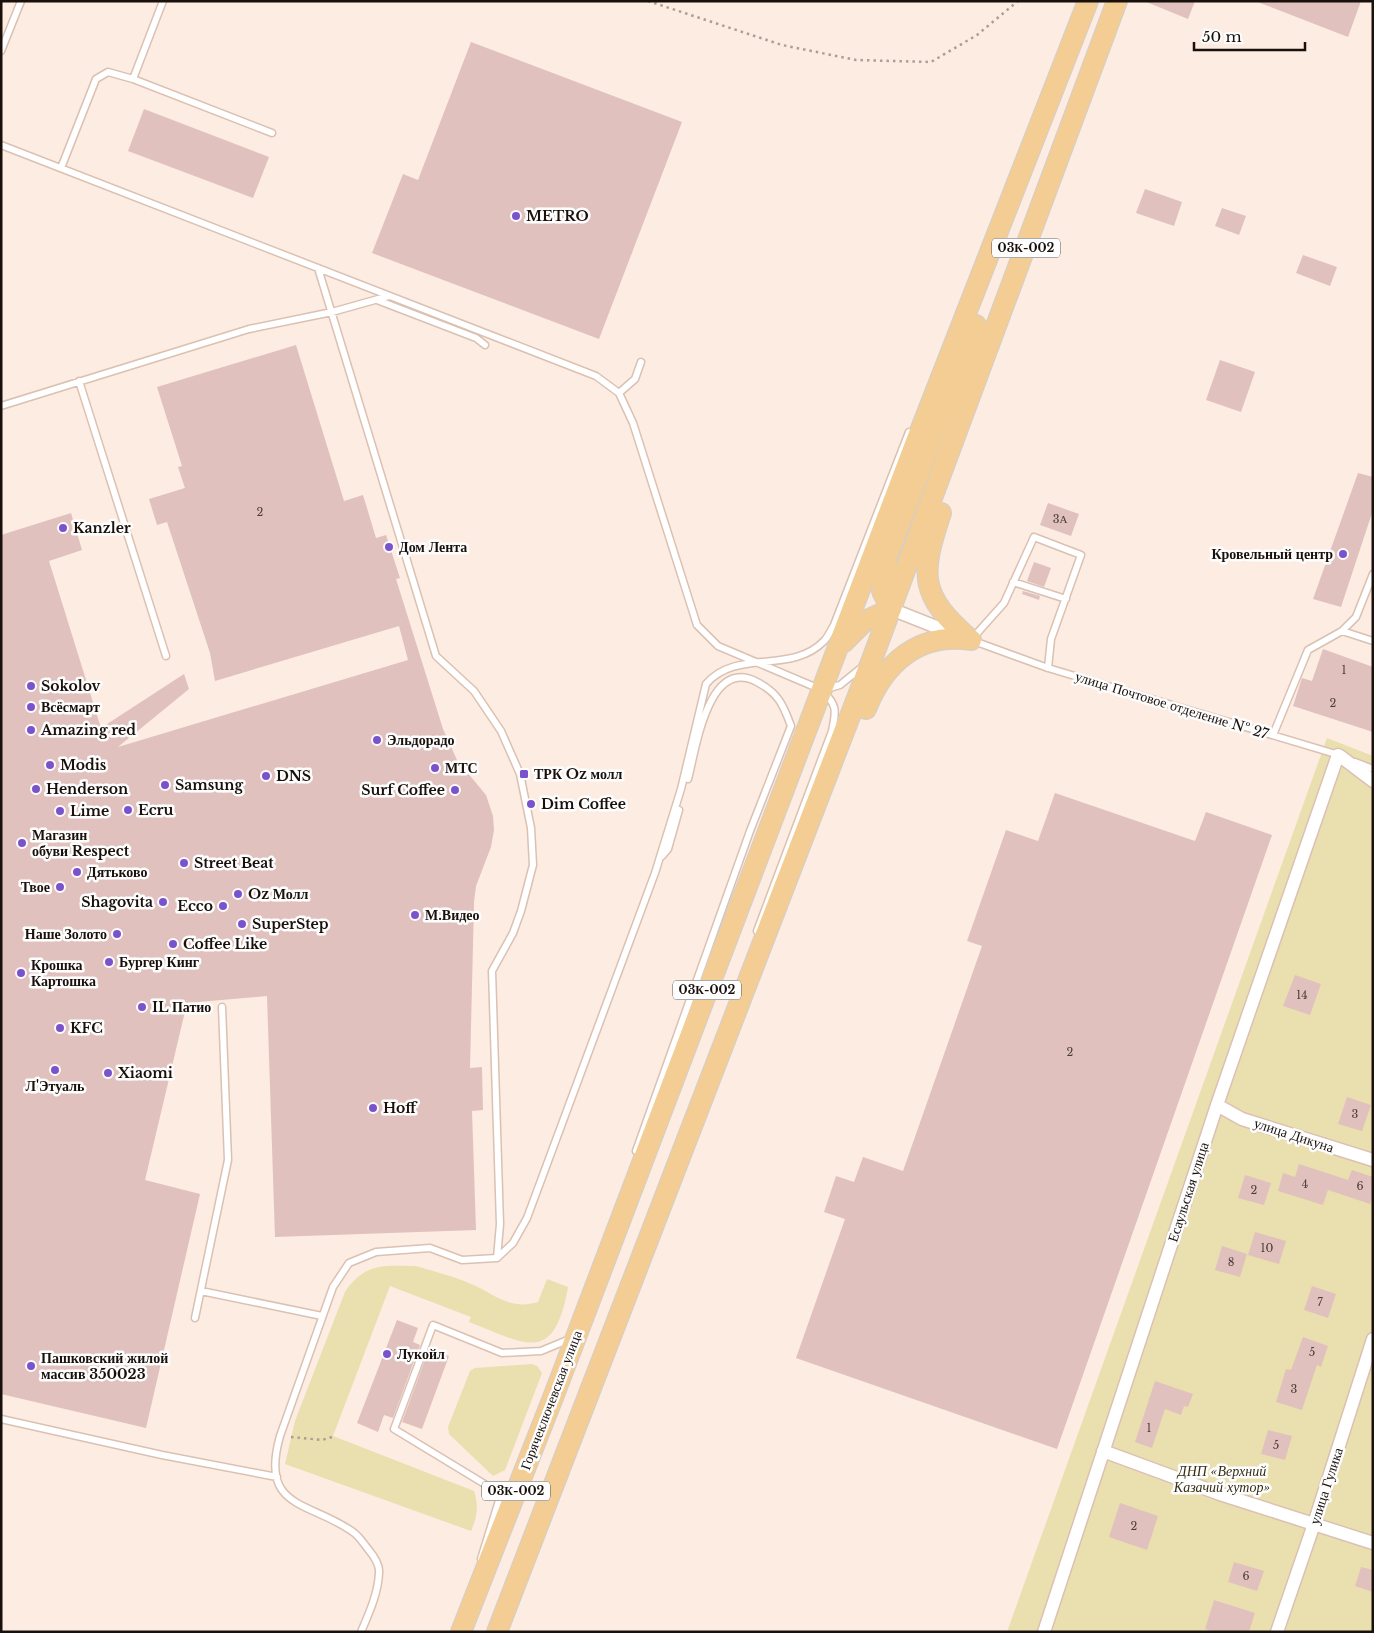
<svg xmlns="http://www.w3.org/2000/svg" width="1374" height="1633" font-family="'Libre Baskerville',serif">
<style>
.green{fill:#eadfaf}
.building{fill:#e1c1bd}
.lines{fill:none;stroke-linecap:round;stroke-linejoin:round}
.service-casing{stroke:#dbc1b2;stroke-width:9}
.minor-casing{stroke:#dbc1b2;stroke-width:15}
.primary-casing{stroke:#d1cfce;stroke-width:22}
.path{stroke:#ab9e96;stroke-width:2.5;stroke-dasharray:2.5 4;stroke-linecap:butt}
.service{stroke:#fff;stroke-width:6}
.minor{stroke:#fff;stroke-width:12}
.primary{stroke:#f3cd93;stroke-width:20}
.poi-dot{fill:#7a53cc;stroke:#fdfdfd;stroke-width:2}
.labels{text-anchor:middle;stroke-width:5;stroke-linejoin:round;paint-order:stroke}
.number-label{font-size:11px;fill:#4b3c38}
.shield{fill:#fdfdfd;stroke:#5d5754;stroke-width:1}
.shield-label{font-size:12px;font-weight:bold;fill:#19100b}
.poi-label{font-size:14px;font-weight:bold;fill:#19100b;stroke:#fdfdfd;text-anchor:start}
.street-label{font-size:14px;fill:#19100b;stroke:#fdfdfd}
.park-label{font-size:14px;font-style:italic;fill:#352e13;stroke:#fdfdfd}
</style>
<rect width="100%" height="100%" fill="#fcece2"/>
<!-- green -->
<path class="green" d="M1327,738L1373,756V1632H1007Z
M416,1266C433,1271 452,1276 469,1283C493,1293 510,1311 538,1302L547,1279L568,1287C554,1366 526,1344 469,1322L471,1317L390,1286L333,1436L474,1491C479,1506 477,1517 471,1531L285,1464L295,1421L345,1292C365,1262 384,1266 416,1266Z
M532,1364L537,1366L542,1373L505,1470L493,1476L449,1434L448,1427L470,1371L475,1368Z"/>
<!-- building -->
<path class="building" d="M1144,1H1195L1188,19Z
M1255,1H1361L1348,37Z
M471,42L682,122L599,339L372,253L403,174L418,180Z
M144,109L269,157L253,198L128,151Z
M1145,189L1182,202L1174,226L1136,213Z
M1222,208L1246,216L1239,235L1215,226Z
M1303,255L1337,267L1330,286L1296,273Z
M296,345L344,501L363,495L376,538L386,535L400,578L396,579L443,729L457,760L486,795L493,816L494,830L491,847L476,886L474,902L470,1068L482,1067L483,1110L472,1111L476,1230L275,1237L267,996L187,1003L145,1180L200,1194L146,1428L1,1394V535L71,513L82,550L49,561L101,728L184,674L189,689L118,747L408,660L399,626L215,681L210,653L167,522L157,525L149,499L185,488L178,467L182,466L157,387Z
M1220,360L1255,372L1241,412L1206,400Z
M1358,473L1373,477V510L1341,607L1313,599Z
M1048,503L1079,514L1071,536L1040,525Z
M1034,562L1051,568L1044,587L1027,581Z
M1023,591L1040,596L1039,600L1022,594Z
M1323,649L1373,667V732L1293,706L1302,678L1312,681Z
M1055,793L1195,841L1206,812L1272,835L1057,1449L796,1358L845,1219L824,1212L836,1176L854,1182L863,1157L903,1171L982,946L967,941L1006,830L1038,841Z
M1295,975L1321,984L1310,1015L1283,1006Z
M1347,1097L1371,1105L1362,1131L1338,1124Z
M1299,1164L1348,1180L1352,1170L1373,1177V1195L1370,1204L1328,1190L1323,1205L1278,1191L1283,1173L1295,1177Z
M1245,1175L1271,1183L1264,1205L1238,1198Z
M1255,1232L1286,1241L1279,1264L1248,1255Z
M1222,1246L1247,1254L1240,1277L1215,1270Z
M1312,1286L1336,1294L1328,1318L1304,1310Z
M397,1320L418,1328L413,1342L420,1345L393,1418L384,1415L378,1432L357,1423Z
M1303,1337L1328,1346L1321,1367L1317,1365L1302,1410L1276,1402L1286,1369L1291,1370Z
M429,1349L449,1356L422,1429L402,1422Z
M1155,1381L1193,1394L1188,1407L1184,1406L1181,1415L1165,1409L1152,1448L1135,1442Z
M1268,1430L1292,1436L1285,1460L1261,1454Z
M1120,1503L1158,1516L1147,1550L1109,1537Z
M1234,1562L1264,1571L1257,1591L1228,1582Z
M1361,1567L1373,1570V1592L1355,1586Z
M1214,1600L1255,1613L1249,1632H1213L1205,1629Z"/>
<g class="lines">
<defs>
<path id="service" d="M1,51L21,1
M133,79L163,1
M1,145L596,376L619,393L633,423L697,625L718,646L822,690C838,706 836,711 832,731L757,931
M61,168L96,79L108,72L133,79L272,133
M318,268L436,656L474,691L501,731L520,774L531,828L533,865L521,911L513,933L492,971L500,1224L497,1258
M377,300L476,338L485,345
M79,381L166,656
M619,393L635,379L641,362
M1,406L249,329L332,312L389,296
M1013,582L1066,599
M1342,631L1373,641
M1048,668L1051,639L1081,555L1034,537L1004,603L971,640L1048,668L1339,755
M826,689L840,685L861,668
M1273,735L1308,650L1342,631L1356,617L1373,574
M1355,762L1373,769
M662,856L668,849L679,810
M636,1151L750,831L791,726C783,704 778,693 757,682C708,656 696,749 688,779
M201,1291L322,1316
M195,1318L228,1160L222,1007
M1,1419L162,1455L277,1477
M481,1559L501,1494L394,1429L433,1325L502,1353L541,1351L570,1339
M361,1632C369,1613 378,1594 379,1573C380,1565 373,1555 368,1549C364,1544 359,1536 353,1532C310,1501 259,1510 280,1436L333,1287L349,1263L376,1252L430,1248L462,1260L497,1258L513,1243L527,1218L655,873L681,789L706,684C737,648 791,675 824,641C828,637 831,630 834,625L909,432"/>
<path id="minor" d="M891,609L959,636
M1340,756L1373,781
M1217,1105L1242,1119L1373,1160
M1103,1451L1220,1494L1373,1543
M1044,1632L1217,1105L1338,755
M1277,1632L1314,1524L1373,1339"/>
<path id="primary" d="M941,513C920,576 919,595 971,640
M891,609L882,591L887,557L976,325
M844,642L865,621L891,609
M866,709C884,663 919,632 971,640
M461,1632L554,1395L917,439L1088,1
M497,1632L874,654L1117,1"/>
</defs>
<!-- service casing -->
<use href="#service" class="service-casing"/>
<!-- minor casing -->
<use href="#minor" class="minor-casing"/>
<!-- primary casing -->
<use href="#primary" class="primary-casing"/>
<!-- path -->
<path class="path" d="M648,1L782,45L856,60L931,62L977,35L1018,1
M291,1437L322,1440L332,1437"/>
<!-- service -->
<use href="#service" class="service"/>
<!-- minor -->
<use href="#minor" class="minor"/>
<!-- primary -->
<use href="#primary" class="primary"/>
</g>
<!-- markers -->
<g class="poi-dot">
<circle cx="516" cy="216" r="5"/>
<circle cx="63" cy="528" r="5"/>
<circle cx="389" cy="547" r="5"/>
<circle cx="1343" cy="554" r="5"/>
<circle cx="31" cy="686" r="5"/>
<circle cx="31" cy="707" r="5"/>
<circle cx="31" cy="730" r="5"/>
<circle cx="377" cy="740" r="5"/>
<circle cx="50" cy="765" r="5"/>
<circle cx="435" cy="768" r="5"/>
<rect x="519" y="769" width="10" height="10" rx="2.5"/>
<circle cx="266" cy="776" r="5"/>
<circle cx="165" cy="785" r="5"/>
<circle cx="36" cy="789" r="5"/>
<circle cx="455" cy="790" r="5"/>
<circle cx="531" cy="804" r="5"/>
<circle cx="128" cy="810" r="5"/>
<circle cx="60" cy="811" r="5"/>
<circle cx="22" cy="843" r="5"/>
<circle cx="184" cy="863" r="5"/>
<circle cx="77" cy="872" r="5"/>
<circle cx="60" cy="887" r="5"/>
<circle cx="238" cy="894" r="5"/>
<circle cx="163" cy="902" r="5"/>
<circle cx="223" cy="906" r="5"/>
<circle cx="415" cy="915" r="5"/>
<circle cx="242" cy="924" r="5"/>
<circle cx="117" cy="934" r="5"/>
<circle cx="173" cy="944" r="5"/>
<circle cx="109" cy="962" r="5"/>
<circle cx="21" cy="973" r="5"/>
<circle cx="142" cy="1007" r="5"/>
<circle cx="60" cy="1028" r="5"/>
<circle cx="55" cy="1070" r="5"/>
<circle cx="108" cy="1073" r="5"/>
<circle cx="373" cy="1108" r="5"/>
<circle cx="387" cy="1354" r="5"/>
<circle cx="31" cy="1366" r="5"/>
</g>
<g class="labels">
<!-- number labels -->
<g class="number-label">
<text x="260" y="516">2</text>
<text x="1060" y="523">3А</text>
<text x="1344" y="674">1</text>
<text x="1333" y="707">2</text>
<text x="1302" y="999">14</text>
<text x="1070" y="1056">2</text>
<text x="1355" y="1118">3</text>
<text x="1305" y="1188">4</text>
<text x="1360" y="1190">6</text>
<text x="1254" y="1194">2</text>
<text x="1267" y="1252">10</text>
<text x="1231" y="1266">8</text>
<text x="1320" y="1306">7</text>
<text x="1312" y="1356">5</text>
<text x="1294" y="1393">3</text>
<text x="1149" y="1432">1</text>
<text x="1276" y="1449">5</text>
<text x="1134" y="1530">2</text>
<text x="1246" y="1580">6</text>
</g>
<!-- shield labels -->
<g class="shield">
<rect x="992" y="238.5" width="68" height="19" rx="4"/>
<rect x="673" y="980.5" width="68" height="19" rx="4"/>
<rect x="482" y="1481.5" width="68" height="19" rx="4"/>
</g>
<g class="shield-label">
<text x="1026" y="252">03К-002</text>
<text x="707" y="994">03К-002</text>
<text x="516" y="1495">03К-002</text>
</g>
<!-- poi labels -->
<g class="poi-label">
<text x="526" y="221">METRO</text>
<text x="73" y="533">Kanzler</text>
<text x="399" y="552">Дом Лента</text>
<text x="1333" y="559" text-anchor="end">Кровельный центр</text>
<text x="41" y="691">Sokolov</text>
<text x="41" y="712">Всёсмарт</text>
<text x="41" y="735">Amazing red</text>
<text x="387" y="745">Эльдорадо</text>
<text x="60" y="770">Modis</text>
<text x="445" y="773">МТС</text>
<text x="534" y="779">ТРК Oz молл</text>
<text x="276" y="781">DNS</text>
<text x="175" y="790">Samsung</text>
<text x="46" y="794">Henderson</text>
<text x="445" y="795" text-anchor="end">Surf Coffee</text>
<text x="541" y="809">Dim Coffee</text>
<text x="138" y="815">Ecru</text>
<text x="70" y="816">Lime</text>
<text x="32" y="840">Магазин<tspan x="32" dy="16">обуви Respect</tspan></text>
<text x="194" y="868">Street Beat</text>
<text x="87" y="877">Дятьково</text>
<text x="50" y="892" text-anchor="end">Твое</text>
<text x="248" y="899">Oz Молл</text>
<text x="153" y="907" text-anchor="end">Shagovita</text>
<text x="213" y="911" text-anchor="end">Ecco</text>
<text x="425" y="920">М.Видео</text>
<text x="252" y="929">SuperStep</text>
<text x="107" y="939" text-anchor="end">Наше Золото</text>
<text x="183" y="949">Coffee Like</text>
<text x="119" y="967">Бургер Кинг</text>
<text x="31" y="970">Крошка<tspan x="31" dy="16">Картошка</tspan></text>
<text x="152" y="1012">IL Патио</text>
<text x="70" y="1033">KFC</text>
<text x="118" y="1078">Xiaomi</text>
<text x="55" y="1091" text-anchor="middle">Л'Этуаль</text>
<text x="383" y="1113">Hoff</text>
<text x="397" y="1359">Лукойл</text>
<text x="41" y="1363">Пашковский жилой<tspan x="41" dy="16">массив 350023</tspan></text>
</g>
<!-- street labels -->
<g class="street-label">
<text transform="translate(1172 705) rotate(17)" y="5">улица Почтовое отделение № 27</text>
<text transform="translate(1294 1135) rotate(18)" y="5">улица Дикуна</text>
<text transform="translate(1188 1192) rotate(-72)" y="5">Есаульская улица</text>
<text transform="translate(551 1400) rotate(-69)" y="5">Горячеключевская улица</text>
<text transform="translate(1326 1486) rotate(-72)" y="5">улица Гулика</text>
</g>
<!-- park labels -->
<g class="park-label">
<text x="1222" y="1476">ДНП «Верхний<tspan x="1222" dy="16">Казачий хутор»</tspan></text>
</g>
</g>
<!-- border -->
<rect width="1374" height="1633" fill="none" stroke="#19100b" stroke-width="5"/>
<!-- scale -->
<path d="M1194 42v8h111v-8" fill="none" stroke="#19100b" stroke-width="2.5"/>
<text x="1202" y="42" font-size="15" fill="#19100b" stroke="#fdfdfd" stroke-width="4" paint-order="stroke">50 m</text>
</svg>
